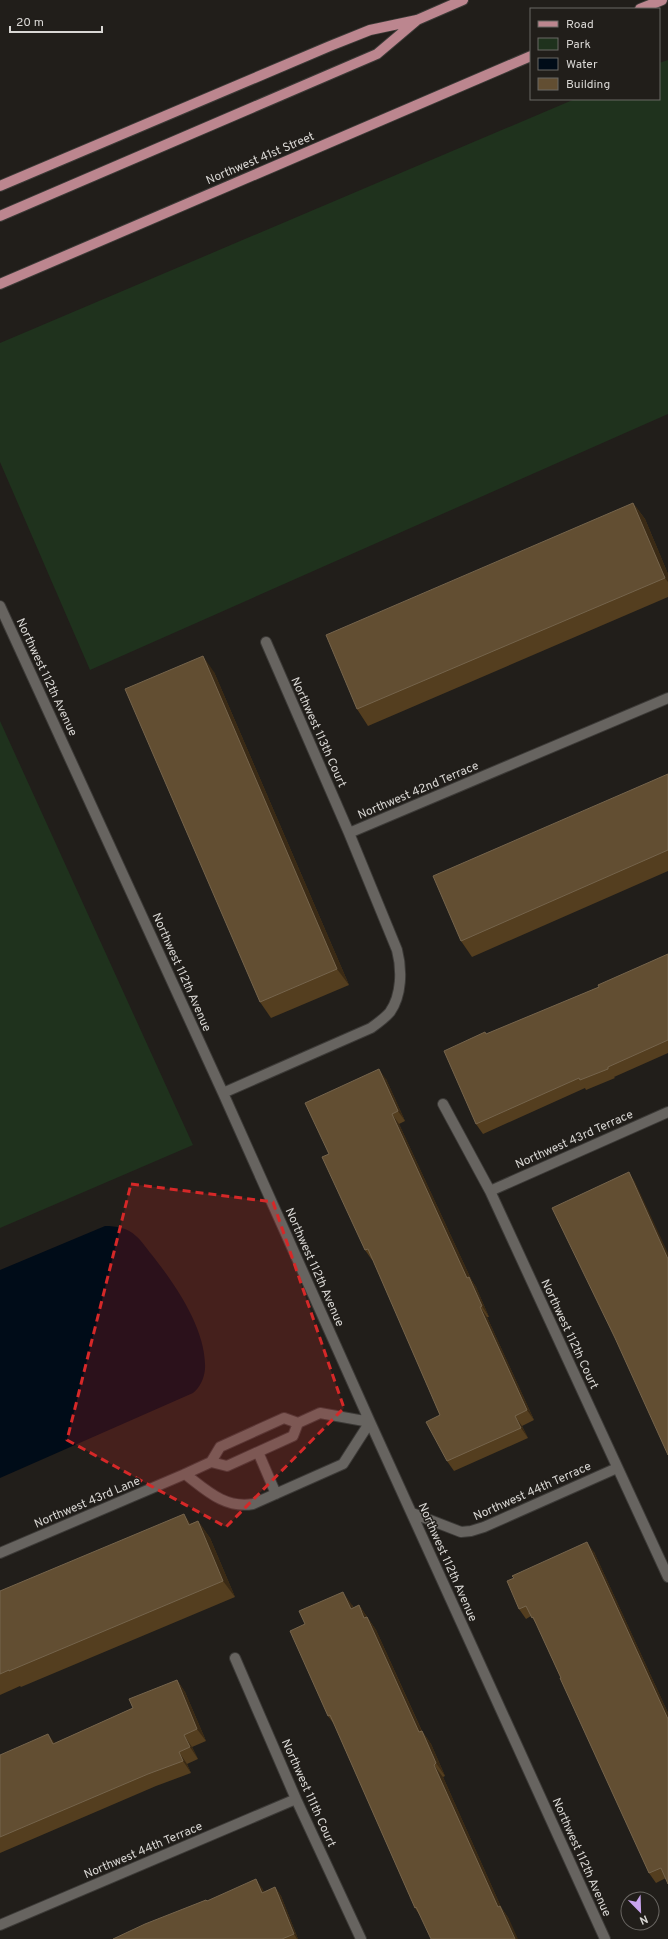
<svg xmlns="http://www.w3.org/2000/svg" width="668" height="1939" font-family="Overpass,sans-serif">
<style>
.green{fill:#1f321d}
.water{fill:#000c18}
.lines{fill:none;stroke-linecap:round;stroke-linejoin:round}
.minor-casing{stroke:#3c3a37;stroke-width:12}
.major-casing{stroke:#3c3a37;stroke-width:12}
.minor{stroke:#676460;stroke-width:10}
.major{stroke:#bc868f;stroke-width:10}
.wall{fill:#543e1f}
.shaded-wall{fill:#3a2a15}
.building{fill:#624e32;stroke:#75644c}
.marked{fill:#d62828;fill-opacity:0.2;stroke:#d62828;stroke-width:3;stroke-dasharray:8 5;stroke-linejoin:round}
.labels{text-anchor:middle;stroke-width:3;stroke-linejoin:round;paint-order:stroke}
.street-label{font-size:12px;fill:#d9d7d4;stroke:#211e1a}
</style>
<rect width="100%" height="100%" fill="#211e1a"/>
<!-- green -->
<path class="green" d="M668,60V414L90,670L0,462V343L575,99H659V63Z
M0,721L193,1145L0,1228Z"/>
<!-- water -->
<path class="water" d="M105,1226C116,1226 128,1228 136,1236C142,1241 147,1249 152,1255C175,1284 207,1330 205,1369C204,1379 200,1387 193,1393L0,1478V1270Z"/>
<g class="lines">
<defs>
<path id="minor" d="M0,606L223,1093L370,1422L605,1939
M349,833L668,698
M223,1093L371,1028C378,1023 385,1018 390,1012C402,995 402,969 397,950L349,833L266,642
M443,1104L490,1191L668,1577
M490,1191L668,1112
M258,1452L276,1494
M211,1462L227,1466L293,1436L298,1423
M412,1513L461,1532L471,1531L484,1527L617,1468
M0,1553L185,1474L211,1462L220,1447L284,1418L298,1423L320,1413L370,1422L343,1464L253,1504C225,1509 206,1490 185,1474
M235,1658L296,1799L361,1939
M0,1925L296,1799"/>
<path id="major" d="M640,9L662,0
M0,186L330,46L370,30L417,20L463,0
M0,216L377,54L416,21
M0,284L531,56"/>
</defs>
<!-- minor casing -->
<use href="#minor" class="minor-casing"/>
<!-- major casing -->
<use href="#major" class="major-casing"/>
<!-- minor -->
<use href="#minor" class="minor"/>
<!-- major -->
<use href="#major" class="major"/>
</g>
<!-- wall -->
<path class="wall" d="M633,503L645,519L668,574V597L368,726L357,709Z
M214,672L349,985L271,1018L260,1002Z
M668,774V871L472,957L461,941Z
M668,954V1053L614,1077L615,1078L586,1090L585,1088L483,1134L476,1124L487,1034L599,987Z
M386,1079L405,1121L399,1124L471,1279L476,1287L489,1317H487L534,1420L522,1426L528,1438L454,1471L447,1461L440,1415L373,1260H372L365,1250L329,1154Z
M198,1521L210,1538L235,1597L21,1687L20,1686L0,1695V1591Z
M594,1552L668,1713V1884L666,1878L656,1883L649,1873L537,1625L531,1616L526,1619L519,1609Z
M352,1605L354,1608L359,1605L376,1630L422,1731L431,1744L445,1776L443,1777L501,1907L509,1919L419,1914L415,1908L334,1724L328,1716Z
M177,1680L185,1692L206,1741L192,1747L198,1759L187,1764L191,1773L156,1786L0,1853V1755L55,1743L133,1708Z
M275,1887L281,1896L298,1939H113L206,1900L208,1901L262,1888L264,1892Z"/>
<!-- shaded-wall -->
<path class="shaded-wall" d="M633,503L645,519L668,574V582L665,578Z
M203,656L214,672L349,985L337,969Z
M379,1069L386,1079L405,1121L398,1111Z
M392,1114L399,1124L471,1279L476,1287L489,1317L482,1306L467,1278Z
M629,1172L635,1182L668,1253V1259Z
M480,1307L487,1317L534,1420L527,1410Z
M515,1416L522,1426L528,1438L521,1428Z
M184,1514L195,1530L189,1525Z
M198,1521L210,1538L235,1597L223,1581Z
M587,1542L594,1552L668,1713V1719Z
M343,1592L352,1605L360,1622L351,1609Z
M359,1605L376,1630L428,1745L419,1732L364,1618Z
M177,1680L185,1692L206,1741L197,1729Z
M422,1731L431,1744L445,1776L436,1763Z
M48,1734L57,1746L53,1744Z
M184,1735L192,1747L198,1759L190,1747Z
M179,1752L187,1764L191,1773L183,1761Z
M434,1765L443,1777L501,1907L509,1919L518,1939H515L498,1907Z
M256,1879L262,1888L269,1902L262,1893Z
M275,1887L281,1896L298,1939H297L294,1934Z"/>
<!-- building -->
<path class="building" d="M633,503L665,578L357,709L326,635Z
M203,656L337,969L260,1002L125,689Z
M668,774V850L461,941L433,876Z
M668,954V1040L608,1067V1069L580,1080L579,1078L476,1124L444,1051L485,1032L486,1034L599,987L598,985Z
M379,1069L398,1111L392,1114L467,1278L469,1277L482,1306L480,1307L527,1410L515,1416L521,1428L447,1461L426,1422L440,1415L368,1249L365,1250L322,1157L329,1154L305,1103Z
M629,1172L668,1259V1455L615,1338L552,1208Z
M184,1514L189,1525L198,1521L223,1581L9,1671V1670L0,1674V1591Z
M587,1542L668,1719V1884L661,1868L649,1873L560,1678H561L533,1617L532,1618L526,1606L519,1609L507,1581L514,1578L512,1576Z
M343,1592L351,1609L359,1605L364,1618L367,1617L419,1732L422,1731L436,1763L434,1765L498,1907L500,1906L515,1939H431L416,1907L415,1908L330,1715L328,1716L290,1631L305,1624L299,1611Z
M177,1680L197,1729L184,1735L190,1747L179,1752L183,1761L148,1774L0,1837V1755L48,1734L53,1744L133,1708L129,1699Z
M256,1879L262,1893L275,1887L294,1934L282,1939H113L145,1924L206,1900L207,1901Z"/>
<!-- marked area -->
<path class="marked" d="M131,1184L273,1202L344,1408L226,1527L67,1440Z"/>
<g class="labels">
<!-- street labels -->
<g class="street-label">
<text transform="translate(260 158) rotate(-23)" y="4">Northwest 41st Street</text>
<text transform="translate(47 677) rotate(65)" y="4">Northwest 112th Avenue</text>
<text transform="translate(319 732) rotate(66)" y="4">Northwest 113th Court</text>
<text transform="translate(418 790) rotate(-23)" y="4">Northwest 42nd Terrace</text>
<text transform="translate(182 972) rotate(66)" y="4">Northwest 112th Avenue</text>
<text transform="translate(574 1139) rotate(-24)" y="4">Northwest 43rd Terrace</text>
<text transform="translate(315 1267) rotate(66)" y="4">Northwest 112th Avenue</text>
<text transform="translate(570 1334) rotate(65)" y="4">Northwest 112th Court</text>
<text transform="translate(532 1491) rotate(-24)" y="4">Northwest 44th Terrace</text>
<text transform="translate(87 1502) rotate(-23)" y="4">Northwest 43rd Lane</text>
<text transform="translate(448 1562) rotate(66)" y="4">Northwest 112th Avenue</text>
<text transform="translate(309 1793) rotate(66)" y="4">Northwest 111th Court</text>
<text transform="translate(143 1850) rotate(-23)" y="4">Northwest 44th Terrace</text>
<text transform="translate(582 1857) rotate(66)" y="4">Northwest 112th Avenue</text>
</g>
</g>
<!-- legend -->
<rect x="530" y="8" width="130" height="92" fill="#211e1a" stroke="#6b6864"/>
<rect x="538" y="21" width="20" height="6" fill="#bc868f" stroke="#6b6864"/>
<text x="566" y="28" font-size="12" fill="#d9d7d4">Road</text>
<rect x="538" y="38" width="20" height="12" fill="#1f321d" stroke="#6b6864"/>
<text x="566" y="48" font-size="12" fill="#d9d7d4">Park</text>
<rect x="538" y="58" width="20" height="12" fill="#000c18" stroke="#6b6864"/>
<text x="566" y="68" font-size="12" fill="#d9d7d4">Water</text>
<rect x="538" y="78" width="20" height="12" fill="#624e32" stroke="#6b6864"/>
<text x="566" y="88" font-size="12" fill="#d9d7d4">Building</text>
<!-- north arrow -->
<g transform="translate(640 1911) rotate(157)"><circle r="19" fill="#211e1a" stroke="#6b6864"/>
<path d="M0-3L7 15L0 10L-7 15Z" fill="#c9a5ee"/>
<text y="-6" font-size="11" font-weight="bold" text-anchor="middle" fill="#d9d7d4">N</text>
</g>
<!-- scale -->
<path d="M10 26v6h92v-6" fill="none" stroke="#d9d7d4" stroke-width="2"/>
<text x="16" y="26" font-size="12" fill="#d9d7d4" stroke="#211e1a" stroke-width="3" paint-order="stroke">20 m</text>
</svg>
